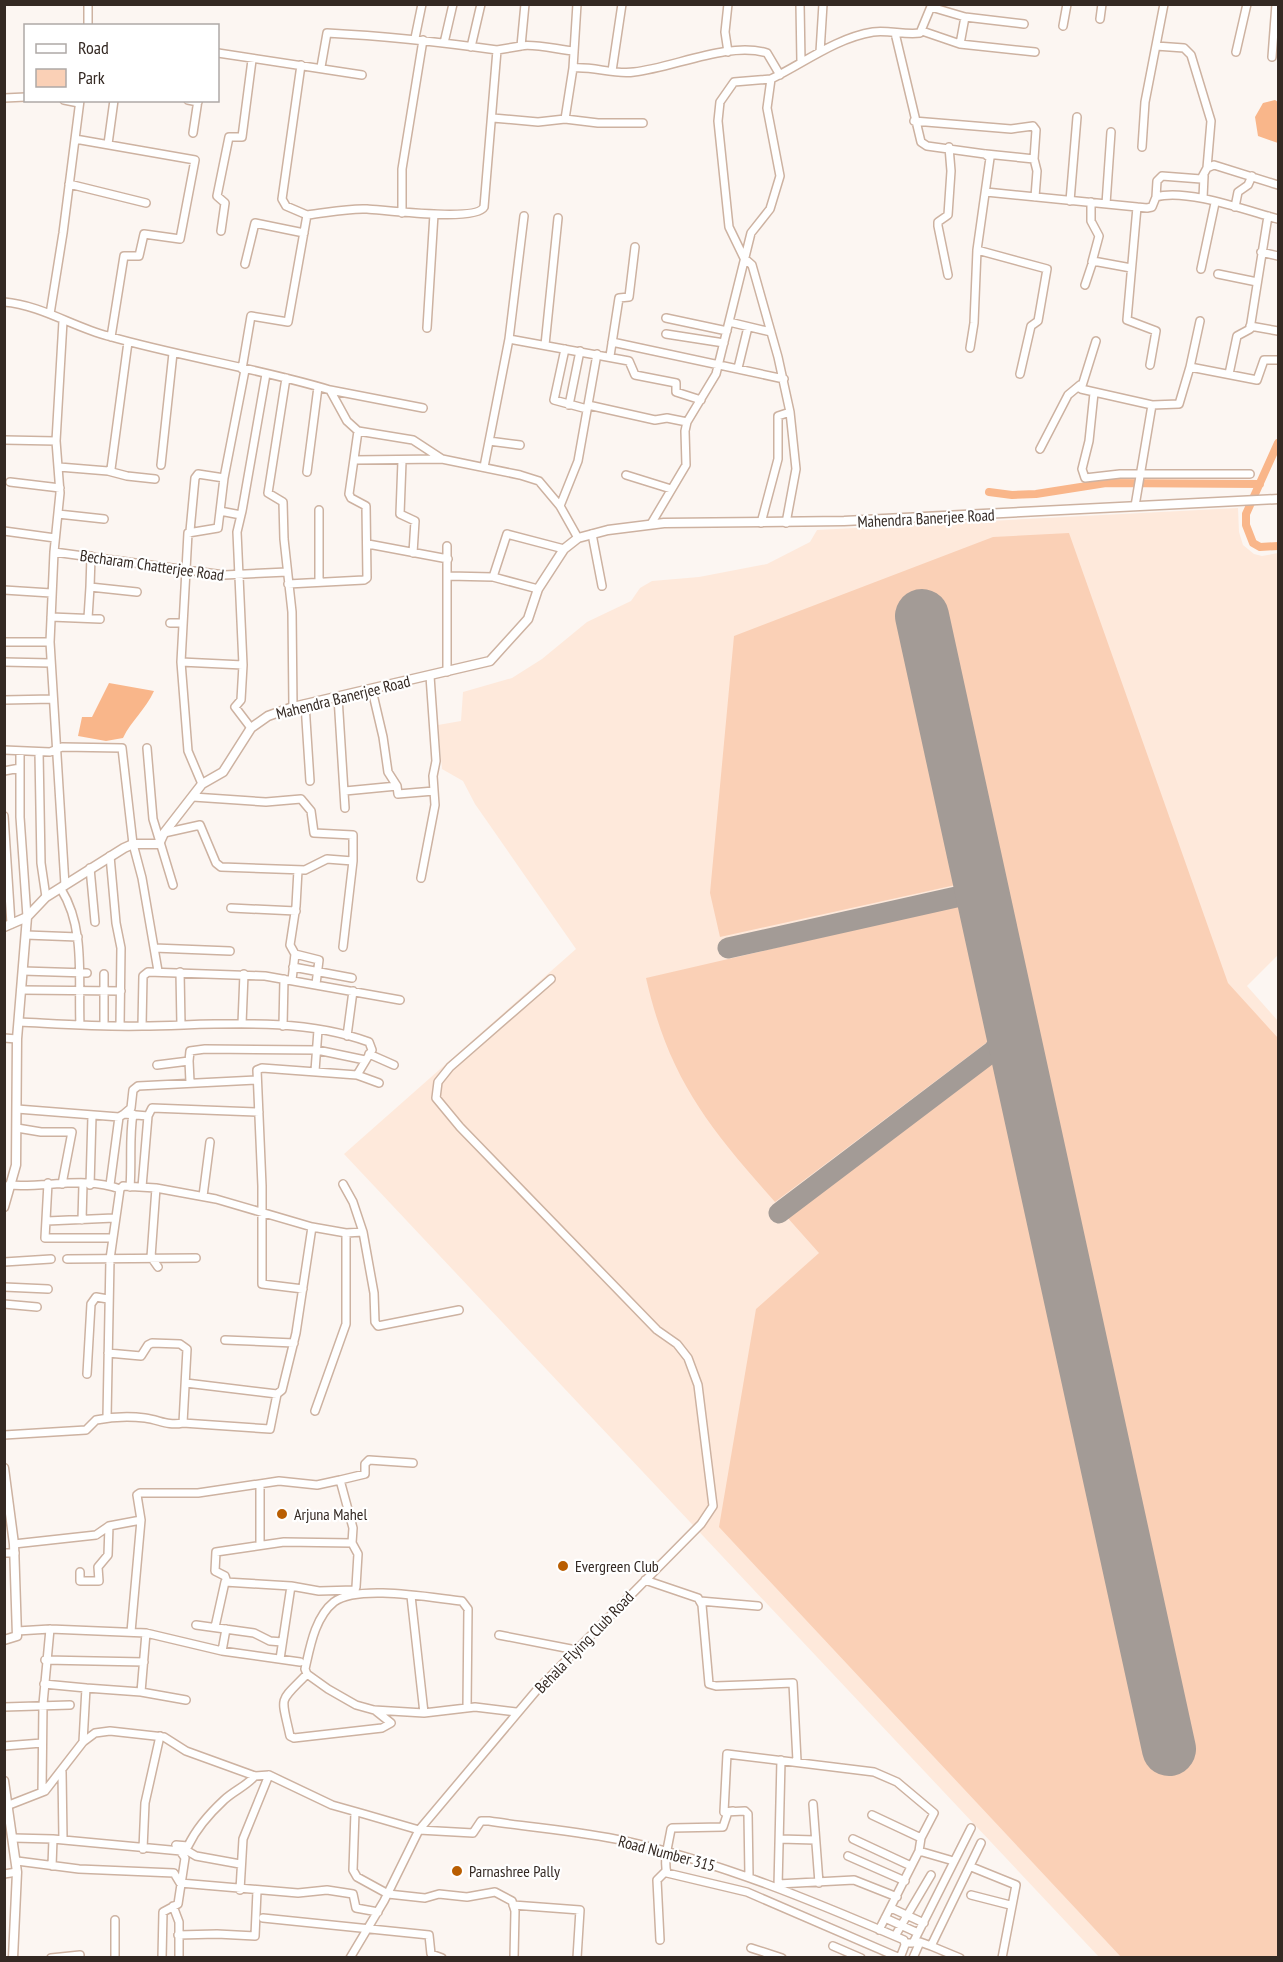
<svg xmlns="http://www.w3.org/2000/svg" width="1283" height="1962" font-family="'PT Sans Narrow',sans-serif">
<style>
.built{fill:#fee9db}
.green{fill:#fad0b6}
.water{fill:#f9b68a}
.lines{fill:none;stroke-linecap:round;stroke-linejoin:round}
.canal{stroke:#f9b68a;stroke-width:8}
.taxiway{stroke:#a39b96;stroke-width:21}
.runway{stroke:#a39b96;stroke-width:54}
.minor-casing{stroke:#cdb2a1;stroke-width:10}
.tertiary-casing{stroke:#cdb2a1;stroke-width:11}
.minor{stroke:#fff;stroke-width:7}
.tertiary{stroke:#fff;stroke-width:8}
.poi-dot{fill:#b95e02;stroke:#fff;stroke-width:2}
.labels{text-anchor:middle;stroke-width:4.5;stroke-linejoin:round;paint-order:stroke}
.street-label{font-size:16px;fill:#342923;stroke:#fff}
.poi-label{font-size:16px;fill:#342923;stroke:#fff;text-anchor:start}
</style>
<rect width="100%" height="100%" fill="#fcf6f2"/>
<!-- built -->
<path class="built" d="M1238,508L1239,532L1243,545L1254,554L1262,556L1278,553V955L1247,986L1278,1021V1957H1099L344,1154L576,949L475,804L463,781L442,769L438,725L461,721L463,692L512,678L542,659L587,622L631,601L640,588L652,581L699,577L767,564L810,542L817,530Z"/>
<!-- green -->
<path class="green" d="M1069,533L1228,983L1278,1038V1957H1121L719,1527L756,1309L819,1253L786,1216L998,1059L1152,1752L1186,1745L934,612L900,620L960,884L720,937L710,893L734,636L993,537Z
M965,904L994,1037L775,1202C708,1126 669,1079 646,978Z"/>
<!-- water -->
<path class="water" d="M1275,100L1278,102V143L1258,136L1255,117L1263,103Z
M109,683L154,691C146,709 131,721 123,738L106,741L78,736L82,717H92Z"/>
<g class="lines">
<!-- canal -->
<path class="canal" d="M1278,443L1246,514V525L1253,543L1260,547L1278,546
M989,492L1012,495L1036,494L1106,483L1260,484"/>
<!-- taxiway -->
<path class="taxiway" d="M728,948L983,891
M993,1051L1006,1035L1011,1018
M779,1213L993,1051L998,1049L1019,1055"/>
<!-- runway -->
<path class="runway" d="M922,616L1169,1749"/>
<defs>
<path id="minor" d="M88,4V26
M525,4L521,46C532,43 560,50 574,51
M800,4L801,62
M931,7L965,17L1024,24
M1100,19L1102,4
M1063,26L1067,4
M922,31L960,44L1035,52
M895,33L921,142L927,146L985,154L990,158L977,250L974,323L970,348
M415,38L422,4
M444,43L453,4
M960,44L965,17
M1156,46L1184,48L1191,55L1211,121L1207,168
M471,47L481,4
M497,50L521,46
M728,52L725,32L728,4
M820,52L823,4
M1236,52L1247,4
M218,53L362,75
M1272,57L1276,4
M301,65L282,199L286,206L307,215
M573,68L577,4
M612,71L622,4
M771,79L734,82L720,102L718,121L729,227L744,258L752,265L778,357L790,412L796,469L786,523
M4,98L26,97
M64,100L79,103
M188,100L198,102
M493,118L538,122L565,119L573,68C593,66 614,75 634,72C673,68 729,41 767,53L780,75
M565,119L598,123H643
M914,121L1011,129L1033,126L1036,130L1034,159
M193,133L198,100
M75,139L195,160L180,239L144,234L139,256H124L111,337
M108,144L114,100
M1142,147L1145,102L1164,4
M986,154L1034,159L1037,171L1035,197
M69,184L146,203
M986,192L1147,208L1152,207L1156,197C1186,188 1248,211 1278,219
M1156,197L1157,181L1162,176L1201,179L1207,168L1214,165L1278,185
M1203,198L1204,176
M1070,201L1077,117
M1091,202V221L1099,236L1092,262
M1106,204L1111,132
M1137,207L1127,320L1156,331L1150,365
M1235,207L1238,192L1248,185L1252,176
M402,213V169L423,40
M221,231L225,203L217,196L229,137H242L252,60
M977,250L1047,269L1038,321L1031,326L1020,374
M1261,252L1278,256
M245,264L255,223L304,233
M1201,269L1215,203
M1218,274L1257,282
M948,275L938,226V222L948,215L951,171L949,147
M1085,285L1093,261L1131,268
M4,302C41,305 73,327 108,336C181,357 257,368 330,390L347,421L358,431L413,440L442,459L520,475L539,481L560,506L578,538
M50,314L63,233L80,100
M666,318L727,331
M63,321L56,441L60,493L54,552L50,642L65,885
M729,322L771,332
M1250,326L1278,331
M427,328L434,214
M666,334L724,343
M509,339L629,361L635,375L676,383V392L701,400
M1096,341L1081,389L1152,405
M612,342L784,379
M545,345L558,218
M565,349L554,400L587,409
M610,356L619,298L629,297L635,247
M1190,367L1200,321
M738,368L748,327
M242,369L251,316L288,322L307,215C326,213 347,208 367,209C385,210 476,222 484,207L497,50C440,42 384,36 327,33L321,67
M1229,374L1237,336L1250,329L1268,216
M286,378L268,493L283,502L284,539L292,612L293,707
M330,390L423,408
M1094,393L1089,441L1082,469L1085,478L1120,474H1250
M569,405L580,351
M588,405L655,420L667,418L687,422
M4,440L56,441
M489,441L520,445
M1040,449L1068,395L1080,385
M354,460L442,459
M402,461L400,514L415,521L413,553
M161,465L173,353
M59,467L108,471L111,469L128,342
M484,467L509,339L524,216
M108,471L127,476L155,479
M307,472L318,387
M626,475L671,489
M10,482L60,488
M560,506L578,461L597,354
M1135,506L1152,405L1179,404L1190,367L1257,380L1264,360H1278
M220,511L241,515L242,511L266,374
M58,514L104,519
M761,523L778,459V416L790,412
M651,524L686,465L685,431L687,422L716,374L751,233L770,209L780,176L767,108L771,79C804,63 836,38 873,32C888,30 905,35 920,33L932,4
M4,531L55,538
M190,531L195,478L198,474L224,478
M592,534L602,586
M368,544L448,559
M54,552L224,575L287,572
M448,576L493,577L538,589
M493,577L507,534L564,549
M319,582V510
M288,584L364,580L367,578L366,506L351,498L349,494L358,431
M90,587L91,556
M4,590L51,593
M51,617L100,619
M88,618L90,587L137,592
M170,623H182
M4,642H50
M4,662L50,663
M181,662L243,665L237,532L241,515
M243,665L241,700L235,707L251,728
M447,672V546
M372,690L383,737L388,772L397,786L398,794L434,791
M338,697L345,808
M4,700L53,699
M305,704L310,781
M147,748L153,819L173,885
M4,750L50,752L62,747L122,748L133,844L142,878L158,971
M20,751V817L27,917
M39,752L41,863L46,897
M4,771L20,768
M202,784L188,751L181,662L188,533L218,528L224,478L245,370
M345,791L397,786
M4,816L11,924
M164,833L200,825L216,863L221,867L305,870L327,859L353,861V835L314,833L311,811L301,799L266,802L193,797
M110,856L116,923L121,948L120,1026
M90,868L95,922
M421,878L435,805L433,776L436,761L430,676
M61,889C86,929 78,980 80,1025
M231,908L296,911
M26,935L78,937
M343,947L353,861
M154,948L230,951
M295,954L319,960L316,984
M293,967L352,978
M23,971L87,973
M180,972L181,1025
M292,980L295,954L290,945L296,906L298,870
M21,990L121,991
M19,1022C60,1024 101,1027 142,1026C217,1025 298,1016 369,1042L372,1050L357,1075
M242,1024L244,974
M104,1026V974
M142,1026L143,976L148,972L265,976L400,1000
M283,1026L284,979
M347,1036L353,991
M4,1038L17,1039
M369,1054L394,1065
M189,1061L190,1082
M157,1065L189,1061L190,1051L205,1049L317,1050L365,1060
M315,1071L318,1030
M17,1109L119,1117L124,1114L148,1116
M124,1114L131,1108L133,1090L138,1086L257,1080
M17,1128L41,1132H72L62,1184
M48,1183L45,1238H112
M343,1184L353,1202L363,1232
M90,1185L92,1116
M110,1185L119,1117
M130,1187C132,1163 129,1138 133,1114
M142,1187L148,1116L152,1108L259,1112
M156,1188L151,1257L158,1267
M203,1196L210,1142
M82,1220L83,1184
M47,1221L114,1218
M312,1227L346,1233L363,1232L374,1293L375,1322L378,1326L459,1310
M67,1259L196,1258
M4,1262L51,1259
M4,1287L48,1289
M303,1289L262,1284V1186L257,1070L262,1068L357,1075L379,1083
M4,1304L37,1307
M225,1340L294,1343
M108,1353L141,1356L148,1345L152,1343L180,1344L187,1349L183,1423
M87,1374L91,1304L96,1297L108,1299
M186,1383L277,1394
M315,1411L346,1324V1233
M107,1418L110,1259L120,1189
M4,1435L86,1430L96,1420C111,1417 129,1416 145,1418C160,1420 167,1426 183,1423L270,1429L277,1394L282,1390L296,1333L312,1227L216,1199L156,1188L123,1186L120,1189C85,1176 45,1188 9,1185
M340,1480L365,1474V1464L369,1460L413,1463
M260,1486V1544
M14,1544L96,1535L109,1526L141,1520
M4,1553H15
M80,1572V1581H99L98,1567L108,1555L109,1526
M645,1580L698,1598L702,1605L709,1684L716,1686L793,1683L797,1761
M227,1582L225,1576L215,1571L216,1552L284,1542L352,1543
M411,1596L424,1713
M700,1601L758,1606
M196,1625L254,1633L270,1641L282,1642
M215,1627L225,1582L291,1586
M17,1631L50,1629L146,1633L222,1651L300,1662
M131,1632L141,1520L137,1495L140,1493H198L279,1481L317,1485L340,1480L353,1528L352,1543L358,1554L356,1587L355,1590L319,1591L291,1586L280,1659
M499,1635L576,1650
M222,1651L226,1629
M45,1660L144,1662
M307,1674C278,1704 281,1694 290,1736L294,1738L382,1728L391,1723L376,1711
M44,1684L86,1688
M141,1692L146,1633
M4,1707L70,1705
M467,1708L468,1609L462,1601C432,1598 358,1584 334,1602C315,1617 310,1647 305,1669L307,1674L328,1689L356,1705L374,1710L424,1713L475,1707L516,1712
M83,1742L86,1688L141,1692L186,1700
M4,1746L42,1743
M62,1772L63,1839
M42,1792L43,1704L50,1629
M813,1804L819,1883
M4,1807L45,1791L83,1742L95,1733L110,1731L164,1737L186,1751L255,1776L269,1775L332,1805L364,1814L419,1830L473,1833L481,1821H489C535,1828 580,1831 625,1841C722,1863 813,1901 904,1940L905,1945L900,1958L747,1892L667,1873C663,1861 669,1842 671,1829L672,1828L723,1827L728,1812
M733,1811L724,1812L745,1811L748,1814L749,1876
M355,1812L353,1870L357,1877L388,1894L425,1898L439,1894L467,1897L495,1892L512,1901L515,1911L514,1958
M724,1812L727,1754L874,1772L897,1782L934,1813L921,1838L919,1851L879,1930
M872,1815L921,1838
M13,1838L53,1839L181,1851L179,1849
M780,1839L815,1840
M853,1839L911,1866
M179,1846L196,1856L240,1864
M143,1849L145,1803L160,1736
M919,1851L950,1860
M848,1856L905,1881
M17,1861L79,1869L174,1873L180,1883L298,1893L327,1890L353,1894L356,1908L378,1912
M52,1866L53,1839
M974,1868L1016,1885L1002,1958
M4,1874L17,1872
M778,1884L854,1880L897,1897
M778,1887L781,1760
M240,1890L243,1839L269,1775
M971,1895L1010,1905
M513,1905L580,1910L577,1958
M173,1906L179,1922V1958
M891,1908L924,1923
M263,1918L429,1935L431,1954L442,1958
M885,1918L918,1933
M115,1920V1958
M178,1935L217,1934L255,1936L257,1891
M895,1936L931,1875
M660,1940L657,1880L666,1871
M906,1943H913L971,1828
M833,1946L861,1958
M931,1946L960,1958
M751,1948L782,1958
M51,1958L80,1955
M162,1958L163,1912L178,1904L185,1858L176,1845L188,1846C196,1829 210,1813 224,1800C235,1790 245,1787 255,1776
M350,1958L384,1901L419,1830L536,1691L701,1524L713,1506L698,1385L688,1358L677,1344L657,1330L460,1127L436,1098L438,1082L450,1067L551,979
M913,1958L920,1942L931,1946L981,1843"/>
<path id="tertiary" d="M4,927L27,917L46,897L124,848L133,844H159L164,833L202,784L223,772L251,728L268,716L293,707L490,661L528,619L538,589L564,549L578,538L608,530L664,523L844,521L1278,499
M4,1207L16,1165L17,1039L27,917
M4,1468L14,1544L17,1636L4,1640
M4,1781L17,1872L13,1958"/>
</defs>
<!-- minor casing -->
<use href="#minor" class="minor-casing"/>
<!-- tertiary casing -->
<use href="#tertiary" class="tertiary-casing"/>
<!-- minor -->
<use href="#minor" class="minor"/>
<!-- tertiary -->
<use href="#tertiary" class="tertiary"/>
</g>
<!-- markers -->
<g class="poi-dot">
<circle cx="282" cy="1514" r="6"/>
<circle cx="563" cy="1566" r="6"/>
<circle cx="457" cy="1871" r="6"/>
</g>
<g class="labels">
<!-- street labels -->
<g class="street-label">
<text transform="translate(926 518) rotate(-3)" y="6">Mahendra Banerjee Road</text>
<text transform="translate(152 565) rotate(8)" y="6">Becharam Chatterjee Road</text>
<text transform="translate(343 697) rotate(-14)" y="6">Mahendra Banerjee Road</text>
<text transform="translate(584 1642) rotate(-46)" y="6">Behala Flying Club Road</text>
<text transform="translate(667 1853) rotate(15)" y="6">Road Number 315</text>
</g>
<!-- poi labels -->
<g class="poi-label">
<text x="294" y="1520">Arjuna Mahel</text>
<text x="575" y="1572">Evergreen Club</text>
<text x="469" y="1877">Parnashree Pally</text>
</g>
</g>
<!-- border -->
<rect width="1283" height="1962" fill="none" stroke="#342923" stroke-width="12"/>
<!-- legend -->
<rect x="24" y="24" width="195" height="78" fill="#ffffff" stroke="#aea9a7" stroke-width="1.5"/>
<rect x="36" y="44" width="30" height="9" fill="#ffffff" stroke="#aea9a7" stroke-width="1.5"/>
<text x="78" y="54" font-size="18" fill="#342923">Road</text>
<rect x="36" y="69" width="30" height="18" fill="#fad0b6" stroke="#aea9a7" stroke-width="1.5"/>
<text x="78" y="84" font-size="18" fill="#342923">Park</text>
</svg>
